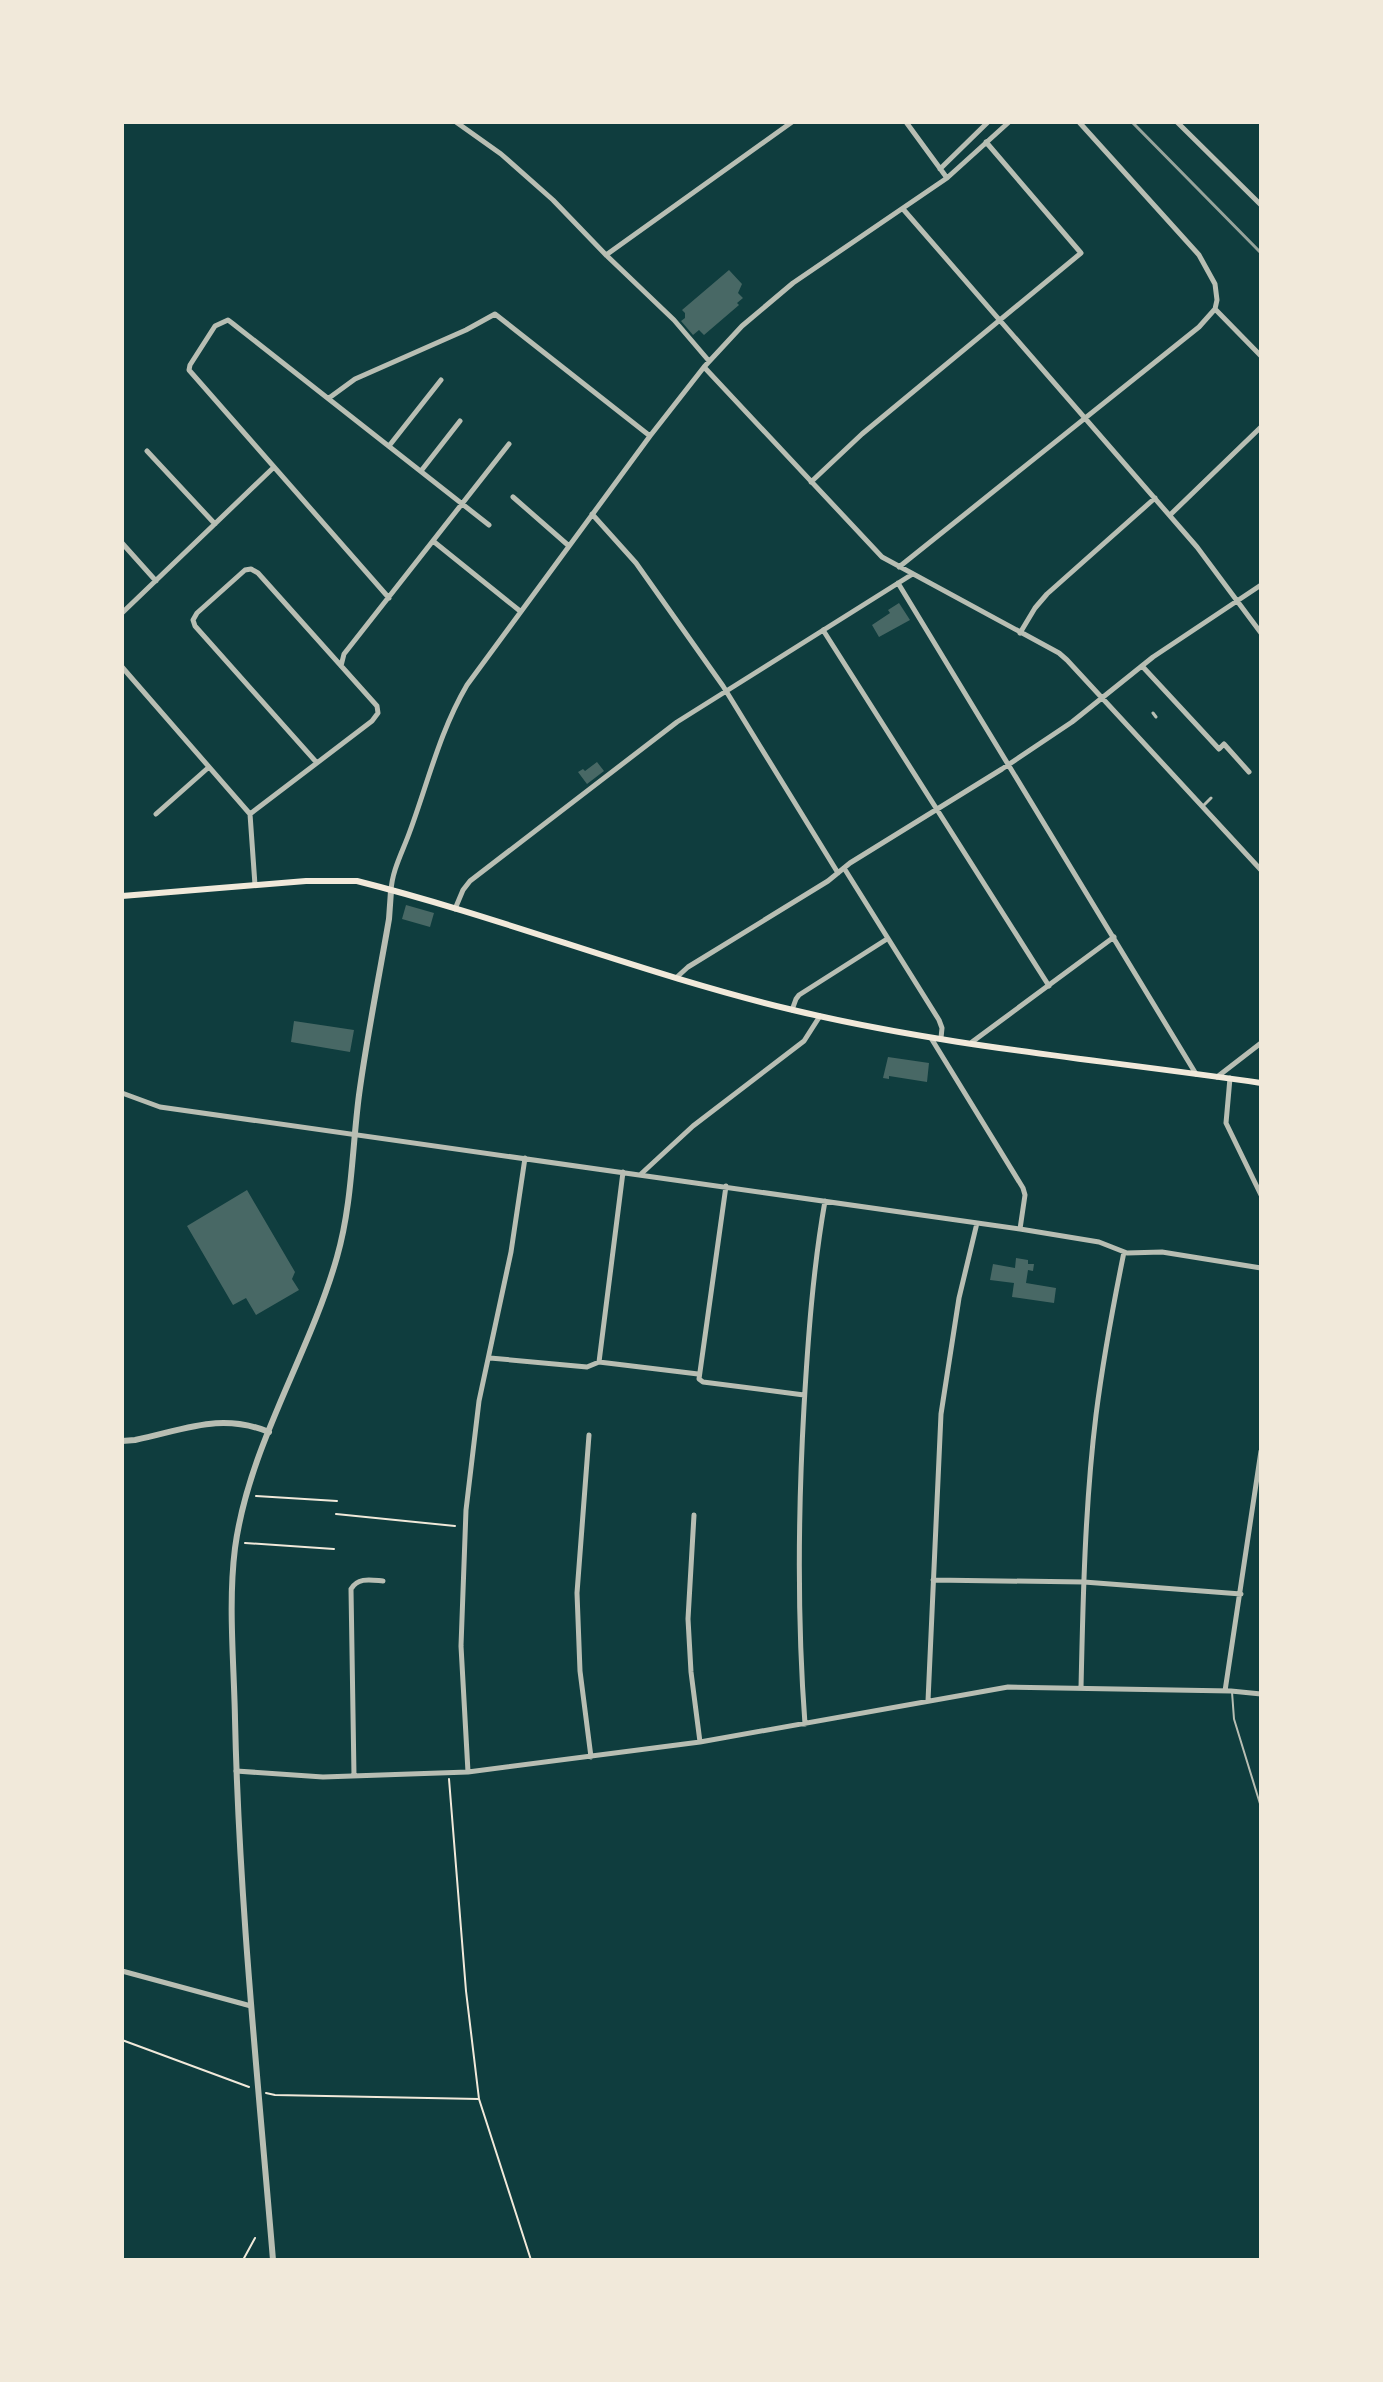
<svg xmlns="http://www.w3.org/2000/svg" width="1383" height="2382" font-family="'Asap Condensed',sans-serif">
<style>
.building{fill:#486865}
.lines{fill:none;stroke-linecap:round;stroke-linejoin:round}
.path{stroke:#f1e9da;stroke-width:2}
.service{stroke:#b8beb3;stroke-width:2}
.pedestrian{stroke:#b8beb3;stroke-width:3}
.minor{stroke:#b8beb3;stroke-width:5}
.tertiary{stroke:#b8beb3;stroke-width:6}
.secondary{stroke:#f1e9da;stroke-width:6}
.rail{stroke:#97a49c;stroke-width:3}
</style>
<rect width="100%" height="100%" fill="#0f3d3e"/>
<!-- building -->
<path class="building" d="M729,270L742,284L738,293L743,298L737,303L739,305L704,335L699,330L693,335L681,321L685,318V313L682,310Z
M899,603L910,620L879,637L872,625L890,613L888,610Z
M597,762L604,771L587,784L578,772L583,769L585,771Z
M406,905L434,913L430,927L402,919Z
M294,1021L354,1030L350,1052L291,1042Z
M888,1057L929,1063L927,1082L889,1076V1079L883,1078Z
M247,1190L295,1272L292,1279L299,1290L256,1315L246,1298L233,1305L187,1226Z
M1016,1258L1028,1260V1264H1034L1033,1271L1028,1270L1026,1283L1056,1288L1054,1303L1012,1297L1014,1283L990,1280L993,1264L1015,1268Z"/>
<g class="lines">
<!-- path -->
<path class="path" d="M256,1496L337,1501
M336,1514L455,1526
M245,1543L334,1549
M449,1779L466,1991L479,2099L531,2260
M122,2040L249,2087
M266,2093L275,2095L479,2099
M243,2260L255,2238"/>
<!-- service -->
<path class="service" d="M1232,1692L1234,1719L1261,1807"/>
<!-- pedestrian -->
<path class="pedestrian" d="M1153,713L1156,717
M1203,806L1211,798"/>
<!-- minor -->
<path class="minor" d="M456,122L501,154L553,200L606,255L674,320L709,361
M906,122L947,178
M1079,122L1199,255L1215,284L1217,300L1215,309L1261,356
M1177,122L1261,205
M940,169L988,122
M903,209L1197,547L1261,633
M606,255L792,122
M704,367L882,557L1059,653L1067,660L1261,870
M329,398L355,379L466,330L495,314L650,436
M389,446L441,380
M147,451L215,524
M421,471L460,421
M811,482L862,434L1081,253L986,142
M513,497L569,546
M592,514L636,563L723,686L838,873
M1170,515L1261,427
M433,541L520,611
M122,543L156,581
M899,567L1199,327L1215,309
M898,583L1196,1074
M389,598L189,370L190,365L215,326L228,320L232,323L489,525
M122,613L273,468
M823,630L1049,986
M1020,633L1035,608L1047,594L1155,498
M341,666L344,654L509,444
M1142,666L1219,749L1224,744L1249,772
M122,667L250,814L255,885
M156,814L209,767
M250,814L372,721L378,713L377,706L258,573L251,569L245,570L197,613L193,620L195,626L317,763
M844,868L939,1020L942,1028L941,1038
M391,891C392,870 403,851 410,831C428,782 440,731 467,685L650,436L704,367L742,326L793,283L947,178L1009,122
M455,909L463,890L470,881L677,722L911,575
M677,977L688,967L828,881L850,863L1002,769L1072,722L1153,657L1261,585
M792,1010L796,999L799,995L887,939
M931,1038L1023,1188L1025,1195L1020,1229
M972,1042L1114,937
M1217,1077L1261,1043
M1230,1078L1226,1123L1261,1195
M122,1093L160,1107L1020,1229L1099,1242L1127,1253L1162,1252L1261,1268
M641,1174L693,1126L804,1041L820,1016
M726,1186L699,1379L703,1382L804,1395
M490,1358L587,1367L599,1362
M599,1362L623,1172
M599,1362L698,1374
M589,1435L577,1593L580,1671L591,1757
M694,1515L688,1619L691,1672L700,1742
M933,1580L1084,1582L1241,1594
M1081,1688C1083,1597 1085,1505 1096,1415C1103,1360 1113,1306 1124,1252
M1225,1691L1261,1451
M928,1701L941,1414L959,1298L977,1223
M805,1724C797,1618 798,1513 804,1407C808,1338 813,1269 825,1201
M236,1771L323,1777L468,1772L700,1742L1008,1687L1231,1691L1261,1694
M468,1772L461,1646L466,1510L479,1401L511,1252L525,1158
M354,1776L351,1589C358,1577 371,1580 383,1581
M122,1971L251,2006"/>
<!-- tertiary -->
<path class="tertiary" d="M122,1441L135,1440C184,1430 220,1412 269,1432
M273,2260C258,2080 239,1900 235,1719C234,1663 228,1604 235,1548C249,1445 309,1356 337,1257C352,1205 352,1149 359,1095C367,1036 379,977 389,919L391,891"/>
<!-- secondary -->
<path class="secondary" d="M122,896L306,881H357C504,918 646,975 793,1010C947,1047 1105,1060 1261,1083"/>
<!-- rail -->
<path class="rail" d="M1132,122L1261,253"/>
</g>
<!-- border -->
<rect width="1383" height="2382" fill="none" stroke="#f1e9da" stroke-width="248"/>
</svg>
